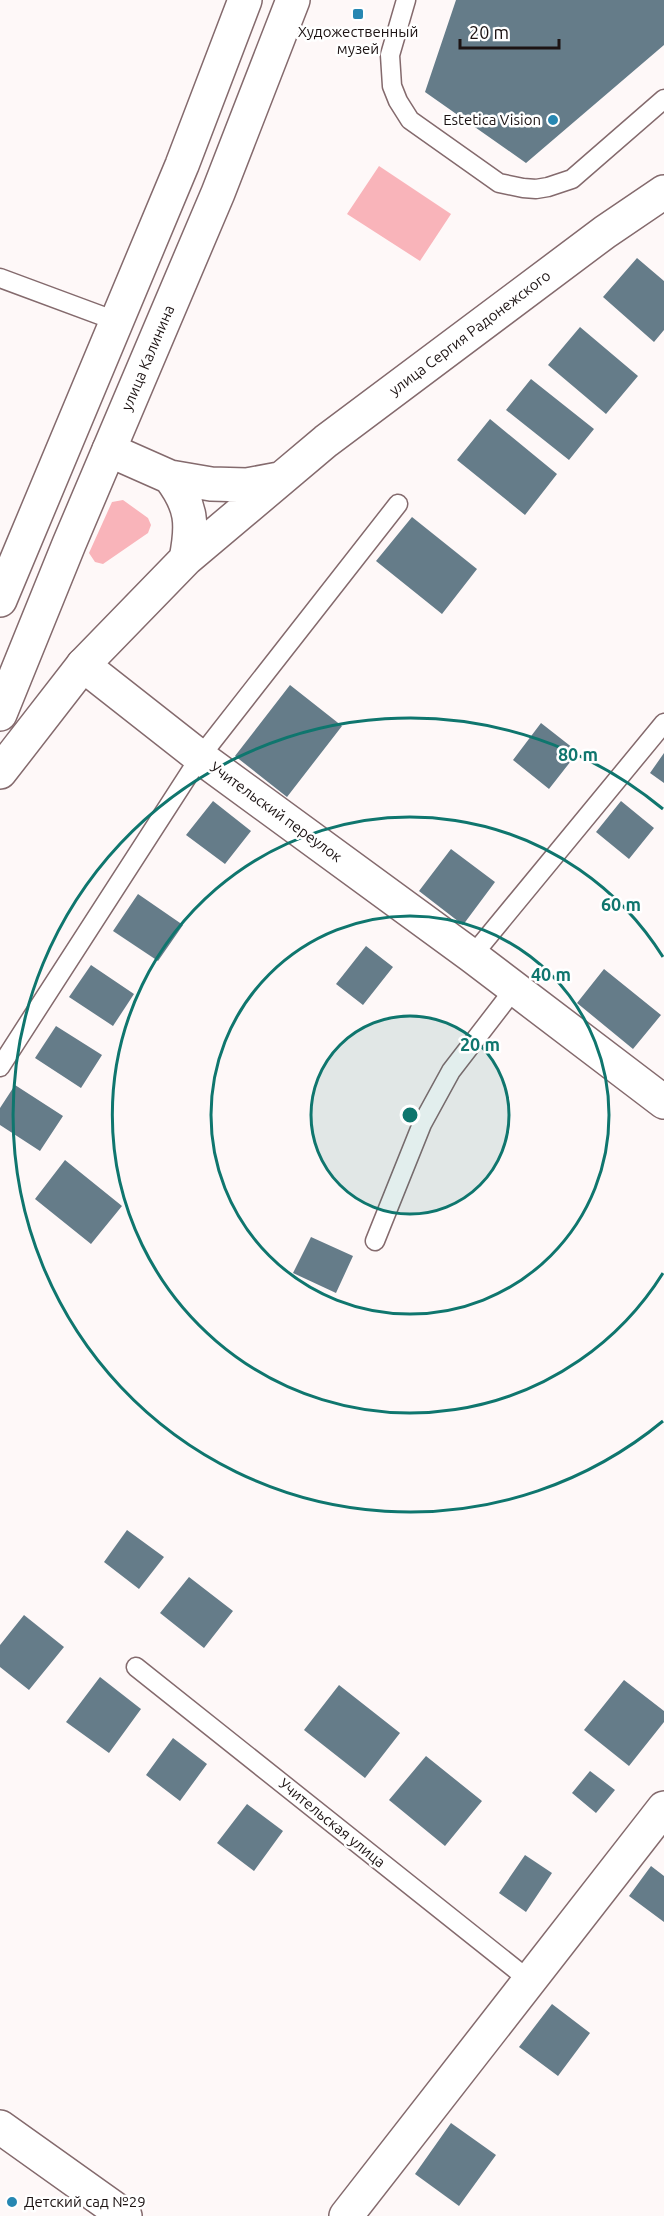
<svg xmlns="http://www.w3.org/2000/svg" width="664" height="2216" font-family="Ubuntu,sans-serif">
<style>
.green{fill:#f9b4ba}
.building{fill:#657c89}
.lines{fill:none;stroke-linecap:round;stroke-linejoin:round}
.lane-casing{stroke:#846a6d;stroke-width:21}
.street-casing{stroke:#846a6d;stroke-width:36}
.secondary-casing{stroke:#846a6d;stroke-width:36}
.primary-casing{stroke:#846a6d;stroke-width:36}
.lane{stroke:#fff;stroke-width:18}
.street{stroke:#fff;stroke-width:33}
.secondary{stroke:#fff;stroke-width:33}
.primary{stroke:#fff;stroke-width:33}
.ring{fill:none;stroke:#0f766e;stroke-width:3}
.poi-dot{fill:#2787b2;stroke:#fff;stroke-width:2}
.labels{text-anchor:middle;stroke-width:5;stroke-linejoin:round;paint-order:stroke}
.poi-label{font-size:15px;fill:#1c1313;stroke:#fff}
.street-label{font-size:15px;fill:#1c1313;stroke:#fff}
.centre{fill:#0f766e;stroke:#fff;stroke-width:3}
.ring-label{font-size:18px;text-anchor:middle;font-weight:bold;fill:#0f766e;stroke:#fff;stroke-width:5;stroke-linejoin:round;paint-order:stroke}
</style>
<rect width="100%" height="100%" fill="#fef8f8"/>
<!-- green -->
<path class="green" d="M379,166L451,214L420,261L347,214Z
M123,500L148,518L151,525L148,533L103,564L95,562L89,553L112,502Z"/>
<!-- building -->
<path class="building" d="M456,0H664V45L526,163L425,92Z
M637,258L664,281V330L654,342L603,297Z
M580,327L638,376L606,414L548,365Z
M531,379L594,429L569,460L506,410Z
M490,419L557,474L525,515L457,460Z
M412,517L477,569L442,614L376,561Z
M290,685L342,726L287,797L235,756Z
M541,723L578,752L549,789L513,760Z
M664,753V783L650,773Z
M213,801L251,831L225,864L186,835Z
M621,801L654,828L629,859L596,832Z
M451,849L495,882L463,925L419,891Z
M138,894L183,925L158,961L113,931Z
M366,946L393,967L363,1005L336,984Z
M91,965L134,994L113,1026L69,997Z
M604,969L661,1015L633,1049L577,1003Z
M56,1026L102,1055L81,1088L35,1058Z
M15,1085L63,1116L40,1151L0,1125V1108Z
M65,1160L122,1206L91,1244L35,1199Z
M311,1237L353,1256L336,1293L293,1273Z
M127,1530L164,1557L139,1589L104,1562Z
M189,1577L233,1611L204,1648L160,1613Z
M24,1615L64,1647L29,1690L0,1667V1645Z
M100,1677L141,1709L109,1753L66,1722Z
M624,1680L664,1711V1722L629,1766L584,1730Z
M339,1685L400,1733L365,1778L304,1730Z
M173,1738L207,1764L180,1801L146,1775Z
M426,1756L482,1801L445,1846L389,1800Z
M590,1771L615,1790L596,1813L572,1793Z
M247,1804L283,1831L254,1871L217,1843Z
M525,1855L552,1873L526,1912L499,1893Z
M651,1866L664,1876V1922L629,1896Z
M552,2004L590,2033L558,2076L519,2047Z
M451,2123L496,2155L459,2206L415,2174Z"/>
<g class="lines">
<defs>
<path id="lane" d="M406,0L390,55L392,86L398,101L410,120L499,183L523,188L536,189L548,187L572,179L664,99
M0,278L116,321
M472,956L664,723
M0,1067L200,757L398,504
M375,1241L422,1124L451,1071L515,988
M136,1667L529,1980"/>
<path id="street" d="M83,665L200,757L472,956L664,1102
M0,2127L125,2216
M346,2216L664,1808"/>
<path id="secondary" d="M109,450L170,477L211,484L247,485L279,479
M170,477C192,506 193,524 186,559
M0,772L83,665L186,559L326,441L605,232L664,192"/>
<path id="primary" d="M0,600L182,165L245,0
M0,714L69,544L218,193L293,0"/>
</defs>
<!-- lane casing -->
<use href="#lane" class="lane-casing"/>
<!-- street casing -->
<use href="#street" class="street-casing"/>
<!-- secondary casing -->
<use href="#secondary" class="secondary-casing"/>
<!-- primary casing -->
<use href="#primary" class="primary-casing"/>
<!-- lane -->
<use href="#lane" class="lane"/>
<!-- street -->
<use href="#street" class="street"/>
<!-- secondary -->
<use href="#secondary" class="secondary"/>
<!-- primary -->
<use href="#primary" class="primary"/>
</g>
<!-- distance rings -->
<circle cx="410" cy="1115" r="99" fill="#0f766e" fill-opacity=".12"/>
<g class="ring">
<circle cx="410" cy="1115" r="99"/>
<circle cx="410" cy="1115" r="199"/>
<path d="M663 1273A298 298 0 1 1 663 957"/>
<path d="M663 1421A397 397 0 1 1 663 809"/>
</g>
<!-- markers -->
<g class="poi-dot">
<rect x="352" y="8" width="12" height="12" rx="3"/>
<circle cx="553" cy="120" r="6"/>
<circle cx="12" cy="2202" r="6"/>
</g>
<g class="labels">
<!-- poi labels -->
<g class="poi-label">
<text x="358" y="37">Художественный<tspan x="358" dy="17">музей</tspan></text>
<text x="541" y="125" text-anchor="end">Estetica Vision</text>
<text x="24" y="2207" text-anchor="start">Детский сад №29</text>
</g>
<!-- street labels -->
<g class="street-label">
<text transform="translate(470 333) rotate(-37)" y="5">улица Сергия Радонежского</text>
<text transform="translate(148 358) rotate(-67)" y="5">улица Калинина</text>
<text transform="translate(276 812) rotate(36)" y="5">Учительский переулок</text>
<text transform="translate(332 1823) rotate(39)" y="5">Учительская улица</text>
</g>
</g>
<circle cx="410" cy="1115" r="9" class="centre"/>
<g class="ring-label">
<text x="578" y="761">80 m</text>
<text x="621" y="911">60 m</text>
<text x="551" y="981">40 m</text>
<text x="480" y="1051">20 m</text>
</g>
<!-- scale -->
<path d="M460 39v9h99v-9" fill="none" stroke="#1c1313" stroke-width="3"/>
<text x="469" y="39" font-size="18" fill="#1c1313" stroke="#ffffff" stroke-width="4.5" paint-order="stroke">20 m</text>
</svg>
